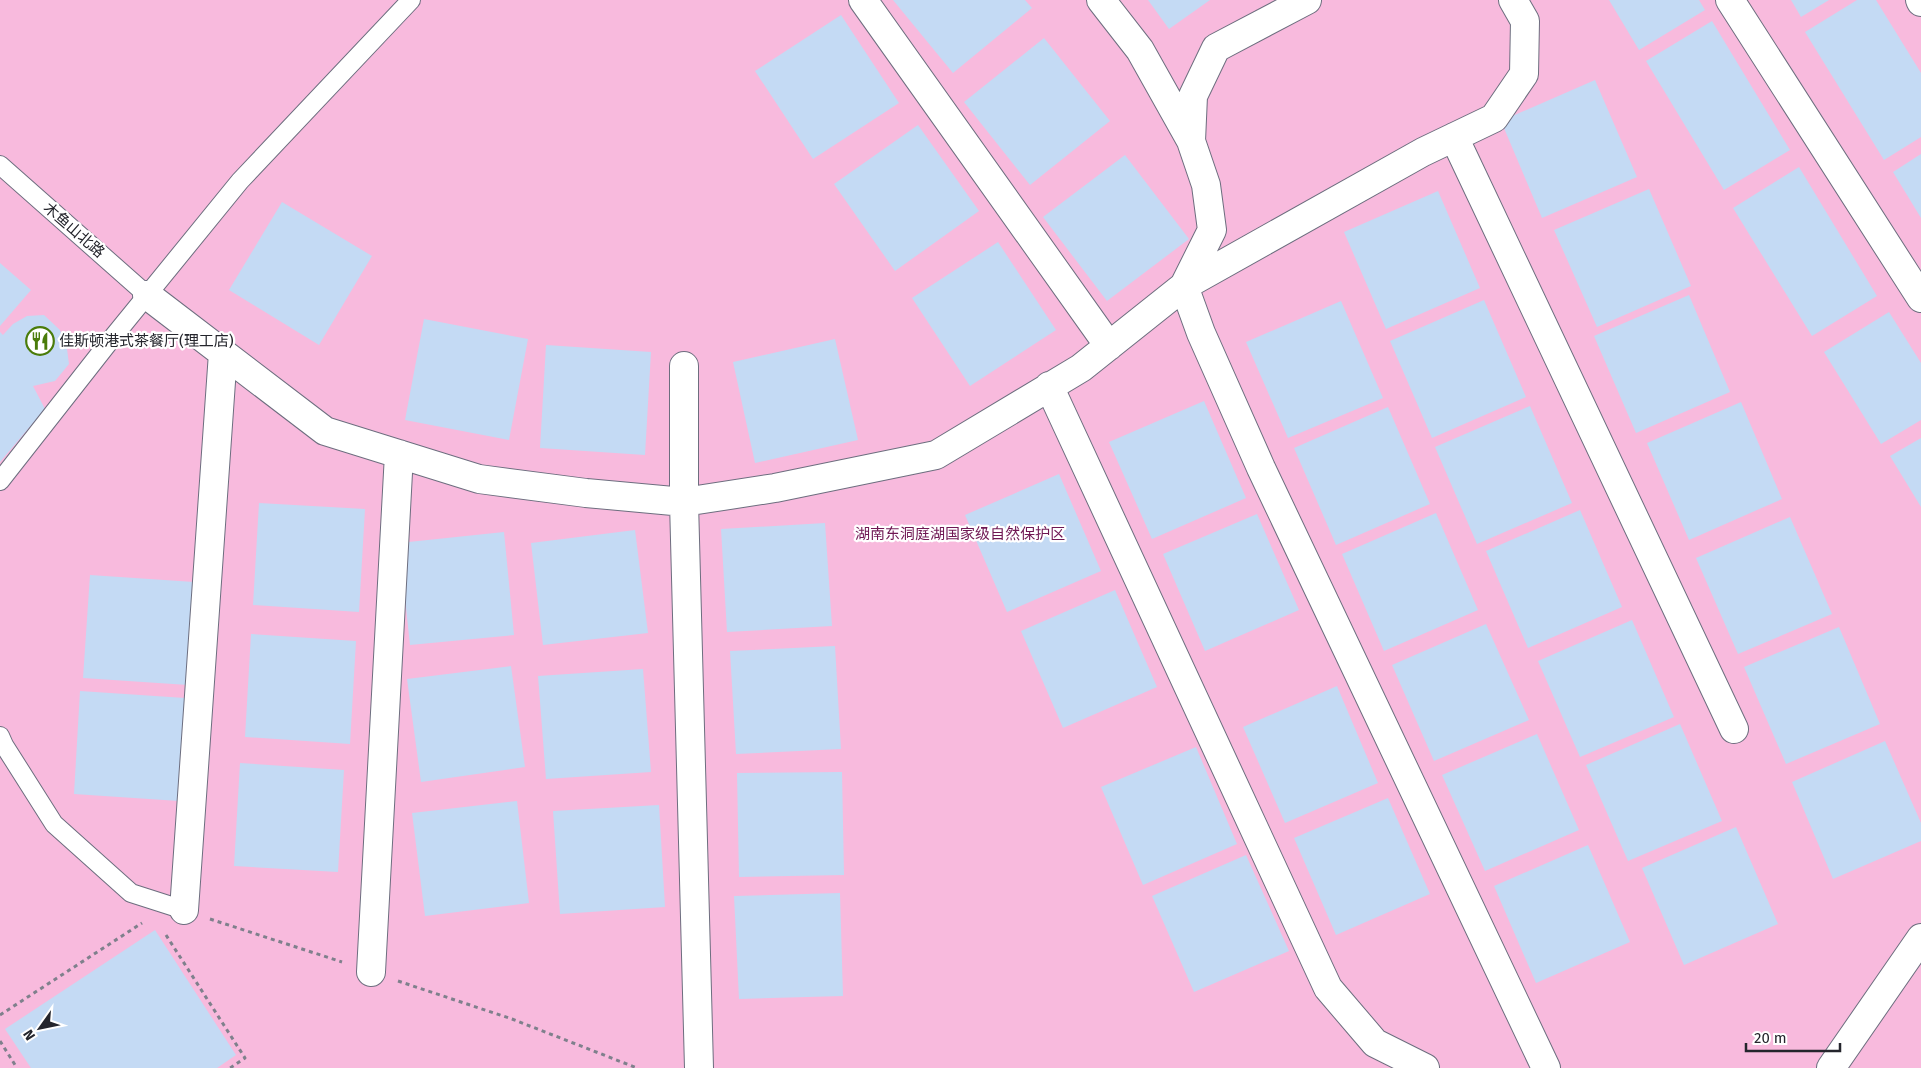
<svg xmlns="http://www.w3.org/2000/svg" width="1921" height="1068" font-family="'Fira Sans','Noto Sans SC',sans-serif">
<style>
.green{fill:#f8badd}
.building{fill:#c4daf4}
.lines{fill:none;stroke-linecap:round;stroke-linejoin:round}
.service-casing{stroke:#6d6e7f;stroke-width:20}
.minor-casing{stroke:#6d6e7f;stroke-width:30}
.path{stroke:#7f808c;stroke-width:3;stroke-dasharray:4 4;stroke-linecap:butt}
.service{stroke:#fff;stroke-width:18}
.minor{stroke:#fff;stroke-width:28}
.labels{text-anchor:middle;stroke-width:4.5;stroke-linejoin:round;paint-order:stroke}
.street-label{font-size:15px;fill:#24252c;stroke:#fff}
.poi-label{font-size:15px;fill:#24252c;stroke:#fff;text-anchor:start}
.park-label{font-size:15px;fill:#6f1753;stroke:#fff}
</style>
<rect width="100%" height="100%" fill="#edeefe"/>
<!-- green -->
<path class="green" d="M0,0H1921V1068H0Z"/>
<!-- building -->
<path class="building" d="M893,0H1025L1032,8L953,73Z
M1148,0H1210L1169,29Z
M1609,0H1699L1705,10L1639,50Z
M1791,0H1829L1801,17Z
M1857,0H1876L1921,73V137L1884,160L1805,32Z
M841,15L899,103L813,159L755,71Z
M1712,21L1790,150L1724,190L1646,61Z
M1044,38L1110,121L1030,185L964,102Z
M1595,80L1637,177L1542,218L1501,121Z
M918,125L979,211L895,271L834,184Z
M1921,154V218L1893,172Z
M1125,155L1189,239L1107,301L1043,217Z
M1799,167L1877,296L1812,336L1733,208Z
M1649,189L1691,286L1597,327L1554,230Z
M1438,191L1480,288L1386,329L1344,232Z
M282,202L372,256L319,345L229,290Z
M998,242L1056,330L970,386L912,298Z
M0,263L31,290L0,326Z
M1689,295L1730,392L1636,433L1594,336Z
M1484,300L1526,397L1432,438L1390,341Z
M1341,301L1383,398L1288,438L1246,342Z
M1889,312L1921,363V420L1881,444L1824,352Z
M44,315L60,330L67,349L69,364L55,381L33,386L45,409L0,462V332L3,335L13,324L27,316Z
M424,319L528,339L509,440L405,420Z
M835,339L858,440L755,463L733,362Z
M546,345L651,352L645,455L540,448Z
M1204,401L1246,498L1152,539L1109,442Z
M1741,402L1782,499L1689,540L1647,443Z
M1530,406L1572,503L1477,544L1435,447Z
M1388,407L1430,504L1336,545L1294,448Z
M1921,438V507L1890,456Z
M1059,474L1101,571L1007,612L965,515Z
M259,503L365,509L359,612L253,605Z
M1580,510L1622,607L1528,648L1486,551Z
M1436,513L1478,610L1384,651L1342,554Z
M1257,514L1299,610L1205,651L1163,554Z
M1790,517L1832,614L1738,654L1696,558Z
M825,523L832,626L727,632L721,529Z
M635,530L648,633L543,645L531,543Z
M504,532L514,635L410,645L399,543Z
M90,575L194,582L188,685L83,678Z
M1115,590L1157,687L1063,728L1021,631Z
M1632,620L1674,717L1580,757L1538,661Z
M1486,624L1529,720L1434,761L1392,665Z
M1839,627L1880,724L1786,764L1744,667Z
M251,634L356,641L350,744L245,737Z
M835,646L841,749L736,754L730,651Z
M511,666L525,767L421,782L407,679Z
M643,669L651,772L546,779L538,676Z
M1337,686L1378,783L1285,823L1243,727Z
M80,691L185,698L179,801L74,794Z
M1680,724L1722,821L1628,861L1586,765Z
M1537,734L1579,830L1485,871L1442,775Z
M1885,741L1921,823V841L1833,879L1792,782Z
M1196,747L1237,844L1143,885L1101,787Z
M240,763L344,770L338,872L234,866Z
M842,772L844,875L739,877L737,773Z
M1388,798L1430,894L1336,935L1294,838Z
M517,801L529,903L425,916L412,813Z
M659,805L665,907L560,914L553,811Z
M1736,827L1778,924L1684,965L1642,868Z
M1588,845L1630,942L1536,983L1494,886Z
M1246,855L1289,951L1194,992L1152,896Z
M840,893L843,996L739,999L734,896Z
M155,930L236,1055L217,1068H31L5,1029Z"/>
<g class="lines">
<defs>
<path id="service" d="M0,165L147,295
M0,481L113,337L240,181L411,0
M0,736L4,745L54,824L131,893L184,910"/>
<path id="minor" d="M863,0L1109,346
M1101,0L1140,50L1191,141
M1307,0L1216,48L1193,96L1191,141L1206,185L1212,230L1184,286L1201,333L1261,468L1546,1068
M1730,0L1921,298
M1920,0L1921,2
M1454,137L1734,729
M147,295L325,431L479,479L586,493L684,502L775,488L936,455L1081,368L1184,286L1423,152L1494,118L1524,74L1525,21L1513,0
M684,366V502L699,1068
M1049,386L1328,988L1375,1043L1425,1068
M184,910L223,353
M371,972L399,454
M1831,1068L1921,938"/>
</defs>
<!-- service casing -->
<use href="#service" class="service-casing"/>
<!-- minor casing -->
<use href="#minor" class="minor-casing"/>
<!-- path -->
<path class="path" d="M210,919L342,962
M166,935L245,1058L230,1068
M398,981L512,1019L637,1068
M0,1015L142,923
M0,1041L17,1068"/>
<!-- service -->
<use href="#service" class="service"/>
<!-- minor -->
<use href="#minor" class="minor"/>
</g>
<!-- icons -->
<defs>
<symbol id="restaurant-ring" viewBox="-11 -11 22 22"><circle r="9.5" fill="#fff" stroke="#4a7c0a" stroke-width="1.5"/><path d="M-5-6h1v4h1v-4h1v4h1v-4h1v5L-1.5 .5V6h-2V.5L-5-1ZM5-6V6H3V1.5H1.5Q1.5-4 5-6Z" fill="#4a7c0a"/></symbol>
</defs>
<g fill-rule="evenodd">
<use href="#restaurant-ring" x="24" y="325" width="32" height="32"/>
</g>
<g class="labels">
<!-- street labels -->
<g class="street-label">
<text transform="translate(74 230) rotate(41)" y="5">木鱼山北路</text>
</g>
<!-- poi labels -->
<g class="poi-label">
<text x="59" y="346">佳斯顿港式茶餐厅(理工店)</text>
</g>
<!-- park labels -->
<g class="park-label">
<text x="960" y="539">湖南东洞庭湖国家级自然保护区</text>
</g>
</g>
<!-- north arrow -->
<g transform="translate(40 1028) rotate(237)" stroke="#ffffff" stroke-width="4" paint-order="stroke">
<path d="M0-4L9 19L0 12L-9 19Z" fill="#24252c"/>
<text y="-8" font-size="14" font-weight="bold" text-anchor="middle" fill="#24252c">N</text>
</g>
<!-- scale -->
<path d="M1746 1043v8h94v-8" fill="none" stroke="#24252c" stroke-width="2.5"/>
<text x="1754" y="1043" font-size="15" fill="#24252c" stroke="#ffffff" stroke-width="4" paint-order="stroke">20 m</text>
</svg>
